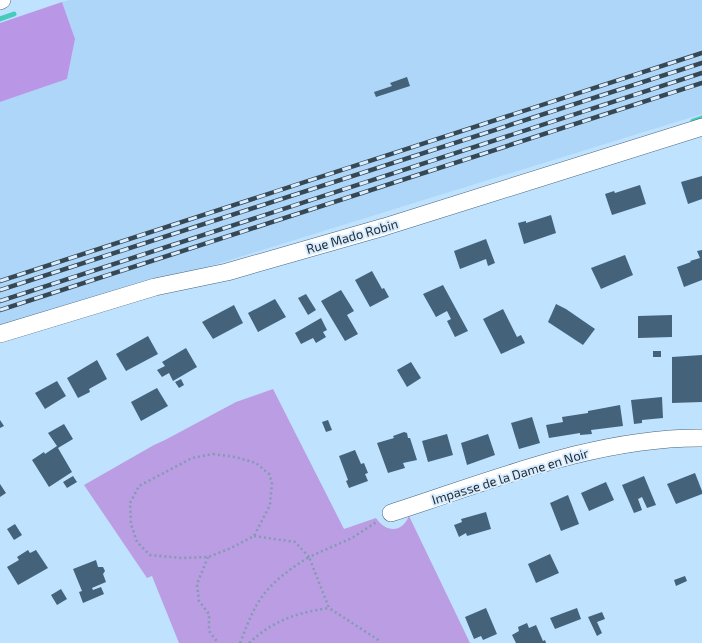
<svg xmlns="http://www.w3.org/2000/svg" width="702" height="643" viewBox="0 0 702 643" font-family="'Exo 2',sans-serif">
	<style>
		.built { fill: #aed6f8 }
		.green { fill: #ba9de3 }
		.forest { fill: #b997e6 }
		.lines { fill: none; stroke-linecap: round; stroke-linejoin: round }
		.stream { stroke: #47cbba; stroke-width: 5 }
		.building { fill: #44637b }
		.minor-casing { stroke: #46647d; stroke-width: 18 }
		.path { stroke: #819bb1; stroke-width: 2.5; stroke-dasharray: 2 3; stroke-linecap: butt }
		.minor { stroke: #fff; stroke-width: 17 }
		.rail-casing { stroke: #374855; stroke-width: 4.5 }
		.rail { stroke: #d9edfe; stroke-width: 3; stroke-dasharray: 9; stroke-linecap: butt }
		.labels { text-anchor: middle; stroke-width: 4; stroke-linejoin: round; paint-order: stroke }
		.street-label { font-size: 13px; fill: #1e2b36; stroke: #d9edfe }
	</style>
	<rect width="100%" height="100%" fill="#bfe2fe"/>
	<polygon class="built" points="69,0 702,0 702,114 0,331 0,102 67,79 75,39 62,2"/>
	<path class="green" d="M273,389l71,140 32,-11c10,15 26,15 33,-2l61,127h-291l-27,-67 -5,2 -63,-93 70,-40 11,-5 71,-38z"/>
	<polygon class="forest" points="62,2 75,39 67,79 0,102 0,23"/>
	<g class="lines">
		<g class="stream">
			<polyline points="0,19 14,14"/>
			<polyline points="693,121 702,118"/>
		</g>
	</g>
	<g class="building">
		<polygon points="407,77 410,86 376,97 374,92 392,86 390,83"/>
		<polygon points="702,176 702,199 688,204 681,182"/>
		<polygon points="640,185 646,204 612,215 605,194 614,191 615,193"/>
		<polygon points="551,215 556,233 524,244 518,223 526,221 526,223"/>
		<polygon points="486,239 495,263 488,266 486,259 460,269 454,251"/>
		<polygon points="702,250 702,280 684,287 677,267 691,262 690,261 700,258 697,251"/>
		<polygon points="625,255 633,275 601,289 591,268"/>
		<polygon points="372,271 382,289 384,288 389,297 370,307 355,280"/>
		<polygon points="443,285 468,331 455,337 447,321 451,319 447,311 436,317 423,294"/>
		<polygon points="341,290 354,311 347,315 358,334 345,341 321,301"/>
		<polygon points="306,294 316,310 308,315 298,298"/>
		<polygon points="275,299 286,317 258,332 248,313"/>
		<polygon points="556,304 566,309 595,329 583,345 548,322"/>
		<polygon points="234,305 243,323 213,339 202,322"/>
		<polygon points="503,309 517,337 521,335 525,343 501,354 483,319"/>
		<polygon points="672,315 672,337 638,338 638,316"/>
		<polygon points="321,318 327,330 323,332 326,337 316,343 313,338 301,344 295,333"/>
		<polygon points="148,336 158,354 126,371 116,354"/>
		<polygon points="186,348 197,367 173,381 169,373 162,377 157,370 165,366 162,362"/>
		<rect x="653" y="351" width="8" height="6"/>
		<polygon points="702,355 702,402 672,403 672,357"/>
		<polygon points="97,360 107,379 89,389 90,392 78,398 67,378"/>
		<polygon points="411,362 421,378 407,387 397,370"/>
		<polygon points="181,379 184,385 179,388 175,382"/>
		<polygon points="57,381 66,396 45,409 35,393"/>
		<polygon points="157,388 168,406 141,421 131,402"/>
		<polygon points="662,397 663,418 642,420 642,423 634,424 631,400"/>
		<polygon points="620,405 623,426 591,430 592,434 580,435 580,433 549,438 546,425 563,422 562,417 588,413 588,411"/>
		<polygon points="532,417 540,443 519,449 511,423"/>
		<polygon points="0,420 4,426 0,428"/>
		<polygon points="328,420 332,430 326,432 322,422"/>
		<polygon points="64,424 73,439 58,448 72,472 49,487 32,460 44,452 45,454 57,446 48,433"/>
		<polygon points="404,432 407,433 408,438 410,438 417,460 403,463 405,468 388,473 377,443 394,438 393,436"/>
		<polygon points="447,434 453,455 428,462 422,441"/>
		<polygon points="488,434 495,455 467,465 461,443"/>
		<polygon points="355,450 361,464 364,463 368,473 365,474 368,481 349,488 346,481 348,480 339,456"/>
		<polygon points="695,473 702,491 702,494 676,504 667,484"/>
		<polygon points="73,476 77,482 67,488 63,482"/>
		<polygon points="644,476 656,505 647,508 642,497 638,499 642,510 634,513 622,485"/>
		<polygon points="606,482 614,500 589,511 581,493"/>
		<polygon points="0,484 6,493 0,497"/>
		<polygon points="568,495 579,524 561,531 550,503"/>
		<polygon points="486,512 491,529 467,536 466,533 459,537 454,525 462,522 461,519"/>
		<polygon points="15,524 22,535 14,540 7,529"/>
		<polygon points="28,550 30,553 36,550 48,568 18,585 7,567 19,560 17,557"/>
		<polygon points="550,554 559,573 536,583 528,564"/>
		<polygon points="96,560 98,567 103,567 105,571 103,574 106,582 92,588 93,590 101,587 104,594 83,603 79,592 82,591 73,569"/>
		<polygon points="685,576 687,581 676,586 674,580"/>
		<polygon points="61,589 67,599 57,605 51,595"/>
		<polygon points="486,608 497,634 483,640 481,636 474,639 465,617"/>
		<polygon points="577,608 581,619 555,629 550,618"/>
		<polygon points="602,612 605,619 597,622 602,633 597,636 588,617"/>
		<polygon points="527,623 529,628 536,625 543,641 545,640 546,643 516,643 512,635 519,631 518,627"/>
	</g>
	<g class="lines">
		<g class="minor-casing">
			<g id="minor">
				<polyline points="0,1 2,0"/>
				<polyline points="0,334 155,287 227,272 384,227 702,127"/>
				<path d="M391,513c100,-32 205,-76 311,-75"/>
			</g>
		</g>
		<g class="path">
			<polygon points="213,454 235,457 256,463 269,474 272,482 270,505 254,536 229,549 208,557 181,558 150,555 137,542 131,524 130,503 139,486 192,458"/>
			<polyline points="254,536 295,542 309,557 352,538 378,521"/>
			<polyline points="208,557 197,584 199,601 209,614 209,631 218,643"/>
			<path d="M240,643c5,-12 9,-24 15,-35 12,-23 33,-38 54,-51l20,51 51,33"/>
			<path d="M249,643c25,-23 47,-30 80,-35"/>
		</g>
		<use href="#minor" class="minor"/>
		<g class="rail-casing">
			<g id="rail">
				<polyline points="0,281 702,53"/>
				<polyline points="0,290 702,63"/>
				<polyline points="0,301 702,73"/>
				<polyline points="0,310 702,83"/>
			</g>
		</g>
		<use href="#rail" class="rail"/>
	</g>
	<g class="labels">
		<g class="street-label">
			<text transform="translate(352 236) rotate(-16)" y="5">Rue Mado Robin</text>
			<text transform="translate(510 476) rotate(-17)" y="5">Impasse de la Dame en Noir</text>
		</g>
	</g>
</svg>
